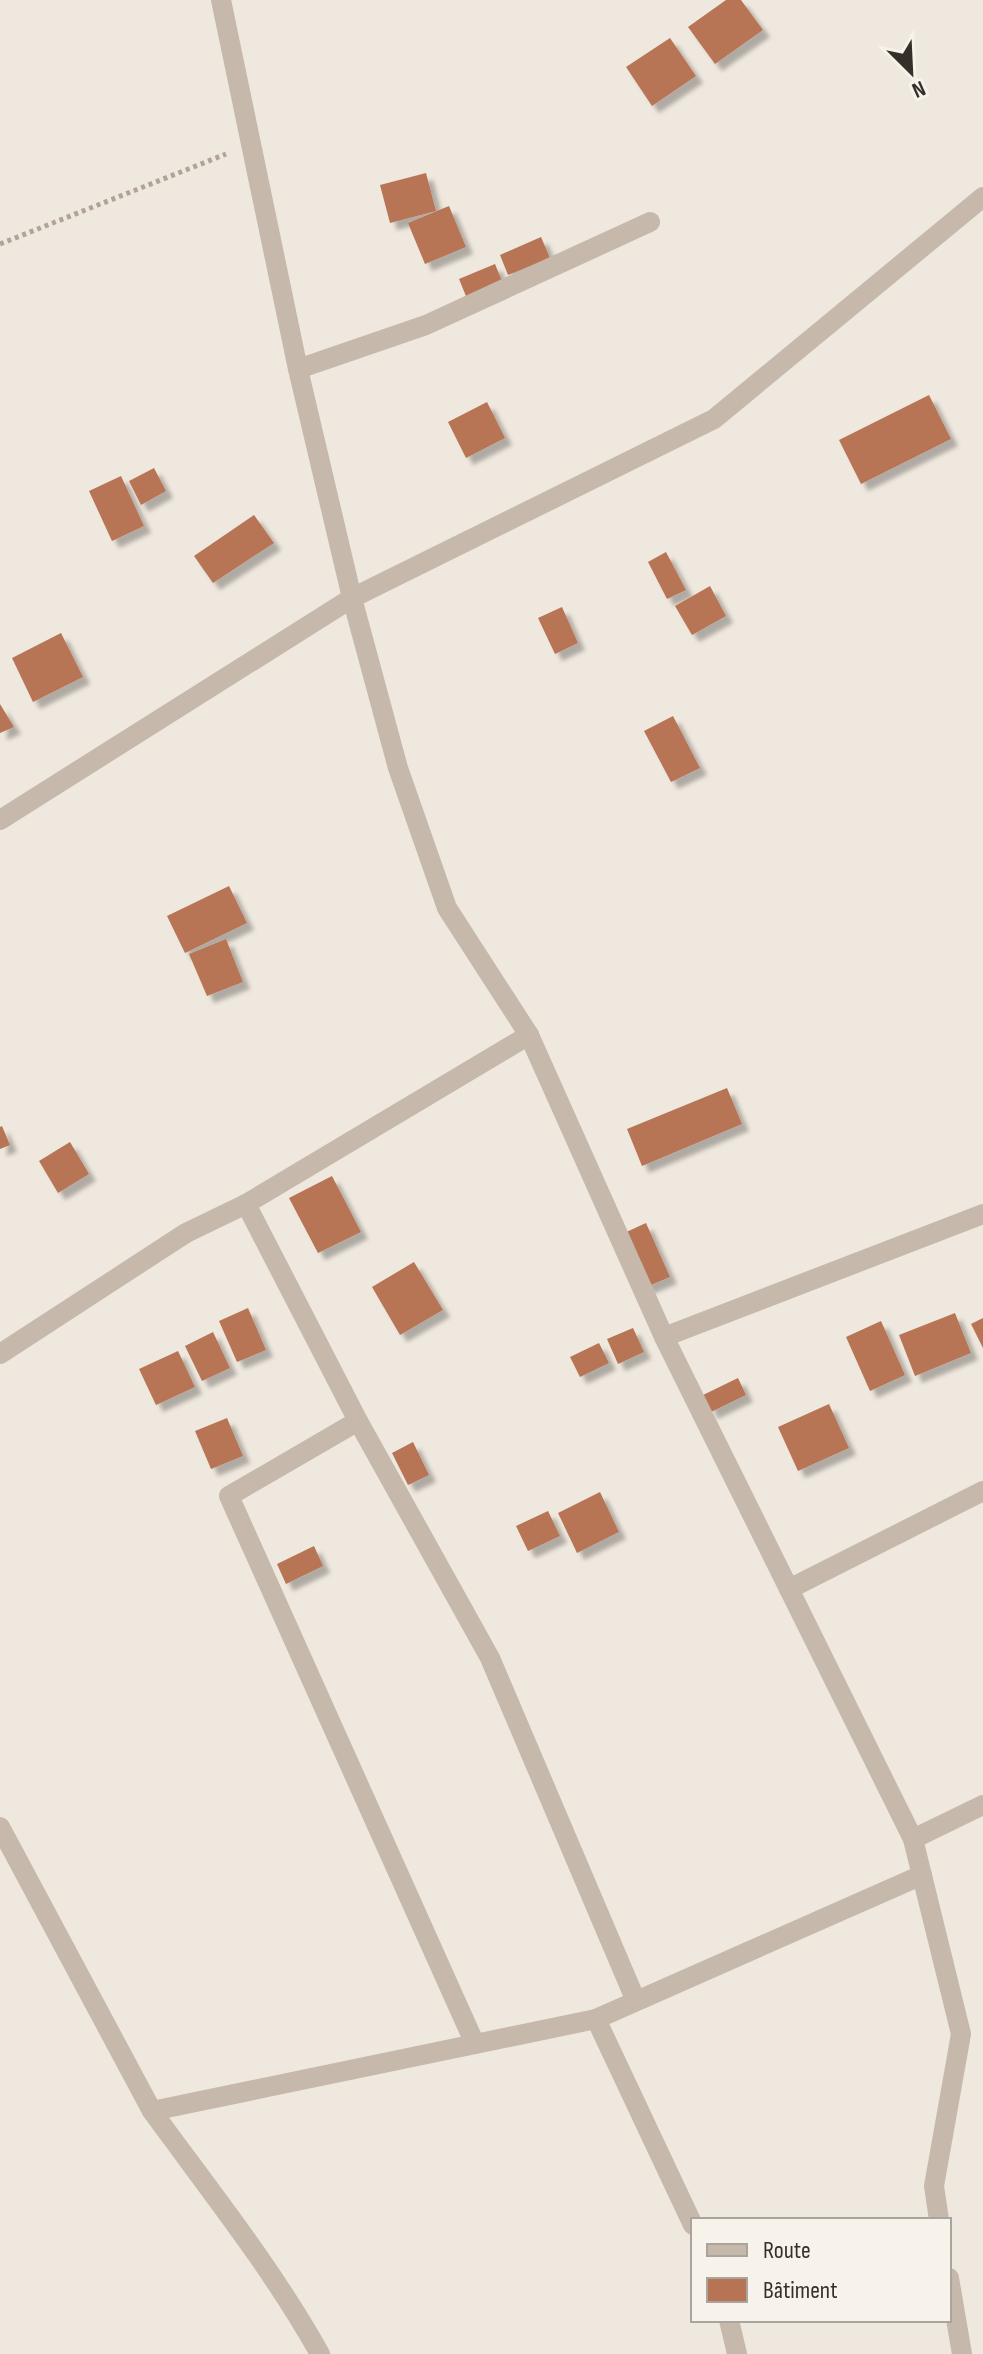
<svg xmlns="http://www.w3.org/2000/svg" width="983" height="2354" viewBox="0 0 983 2354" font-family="'Sofia Sans Condensed',sans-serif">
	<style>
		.building { fill: #b77454; filter: url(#shadow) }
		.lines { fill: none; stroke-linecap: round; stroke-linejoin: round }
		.path { stroke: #b1a496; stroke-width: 5; stroke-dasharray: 4 4; stroke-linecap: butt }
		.minor { stroke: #c6b9ab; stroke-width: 20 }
	</style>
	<defs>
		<filter id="shadow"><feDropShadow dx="7" dy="7" stdDeviation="2" flood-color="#0004"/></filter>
	</defs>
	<rect width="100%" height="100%" fill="#efe8de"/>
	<g class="building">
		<polygon points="726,0 741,0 763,30 715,64 688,27"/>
		<polygon points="670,38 696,76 652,106 626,67"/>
		<polygon points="426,173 436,211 390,223 380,185"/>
		<polygon points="449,206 466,247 425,264 408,223"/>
		<polygon points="541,237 550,258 508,275 500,255"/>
		<polygon points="495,264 504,286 468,301 459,279"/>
		<polygon points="929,395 951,439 861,484 839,440"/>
		<polygon points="487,402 505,438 466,458 448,422"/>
		<polygon points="154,468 166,491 141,505 129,481"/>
		<polygon points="121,476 144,526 112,541 89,491"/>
		<polygon points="254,515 274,543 213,583 194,556"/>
		<polygon points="666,552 686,590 667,599 648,562"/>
		<polygon points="710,586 726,616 692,635 675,606"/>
		<polygon points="562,607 578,643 555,654 538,618"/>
		<polygon points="61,633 83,677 33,702 12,658"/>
		<polygon points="0,704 14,727 0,733"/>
		<polygon points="673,716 700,768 671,782 644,731"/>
		<polygon points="229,886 247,923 185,953 167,916"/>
		<polygon points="226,939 243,982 207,996 189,954"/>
		<polygon points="727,1088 742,1124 642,1166 627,1129"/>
		<polygon points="2,1126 10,1145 0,1149 0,1127"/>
		<polygon points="70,1142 89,1174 58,1193 39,1161"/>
		<polygon points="332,1176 361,1232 318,1253 289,1198"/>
		<polygon points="646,1223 670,1277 646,1287 622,1234"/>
		<polygon points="414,1262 443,1310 400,1335 372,1287"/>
		<polygon points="248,1308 266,1350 237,1362 219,1321"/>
		<polygon points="955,1313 971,1353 915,1376 899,1335"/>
		<polygon points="983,1318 983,1348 971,1324"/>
		<polygon points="881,1321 905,1375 870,1391 846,1337"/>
		<polygon points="633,1328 644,1352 618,1364 607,1339"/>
		<polygon points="213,1332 230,1368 202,1381 185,1346"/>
		<polygon points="599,1343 609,1363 580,1377 570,1357"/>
		<polygon points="178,1351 195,1387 156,1405 139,1369"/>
		<polygon points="738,1378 746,1395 711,1412 703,1395"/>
		<polygon points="829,1404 849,1448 798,1471 778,1427"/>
		<polygon points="227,1418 243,1456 211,1469 195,1431"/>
		<polygon points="413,1442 429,1475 408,1485 392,1453"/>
		<polygon points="600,1492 619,1532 577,1553 558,1513"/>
		<polygon points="548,1511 560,1536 528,1551 516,1526"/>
		<polygon points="314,1546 323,1566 286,1584 277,1564"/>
	</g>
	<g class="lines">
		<polyline class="path" points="0,244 226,154"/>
		<g class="minor">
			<polyline points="298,369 426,325 650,222"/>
			<polyline points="0,820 352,598 714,419 983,197"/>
			<polyline points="529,1035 664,1337 913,1839 961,2034 934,2186 939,2220"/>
			<polyline points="246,1204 358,1421 490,1658 636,2001"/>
			<polyline points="664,1337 983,1214"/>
			<polyline points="0,1354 186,1233 246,1204 529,1035 447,908 398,768 352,598 298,369 221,0"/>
			<polyline points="358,1421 229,1496 475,2044"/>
			<polyline points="789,1589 983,1491"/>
			<polyline points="0,1827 152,2111 596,2019"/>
			<polyline points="913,1839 983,1805"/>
			<path d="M152,2111c58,80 120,157 168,243"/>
			<polyline points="693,2225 596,2019 922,1875"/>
			<polyline points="949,2278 962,2354"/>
			<polyline points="729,2320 737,2354"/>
		</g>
	</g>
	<rect x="691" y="2218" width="260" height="104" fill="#f7f2ea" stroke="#a9a49d" stroke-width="2"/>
	<rect x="707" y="2244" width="40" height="12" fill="#c6b9ab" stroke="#a9a49d" stroke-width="2"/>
	<text x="763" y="2258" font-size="24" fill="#352e29">Route</text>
	<rect x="707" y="2278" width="40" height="24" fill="#b77454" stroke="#a9a49d" stroke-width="2"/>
	<text x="763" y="2298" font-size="24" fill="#352e29">Bâtiment</text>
	<g transform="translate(911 72) rotate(156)" stroke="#f7f2ea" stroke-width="6" paint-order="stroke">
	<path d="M0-6L14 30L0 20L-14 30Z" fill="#352e29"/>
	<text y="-12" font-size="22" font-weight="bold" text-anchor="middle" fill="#352e29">N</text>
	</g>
</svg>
